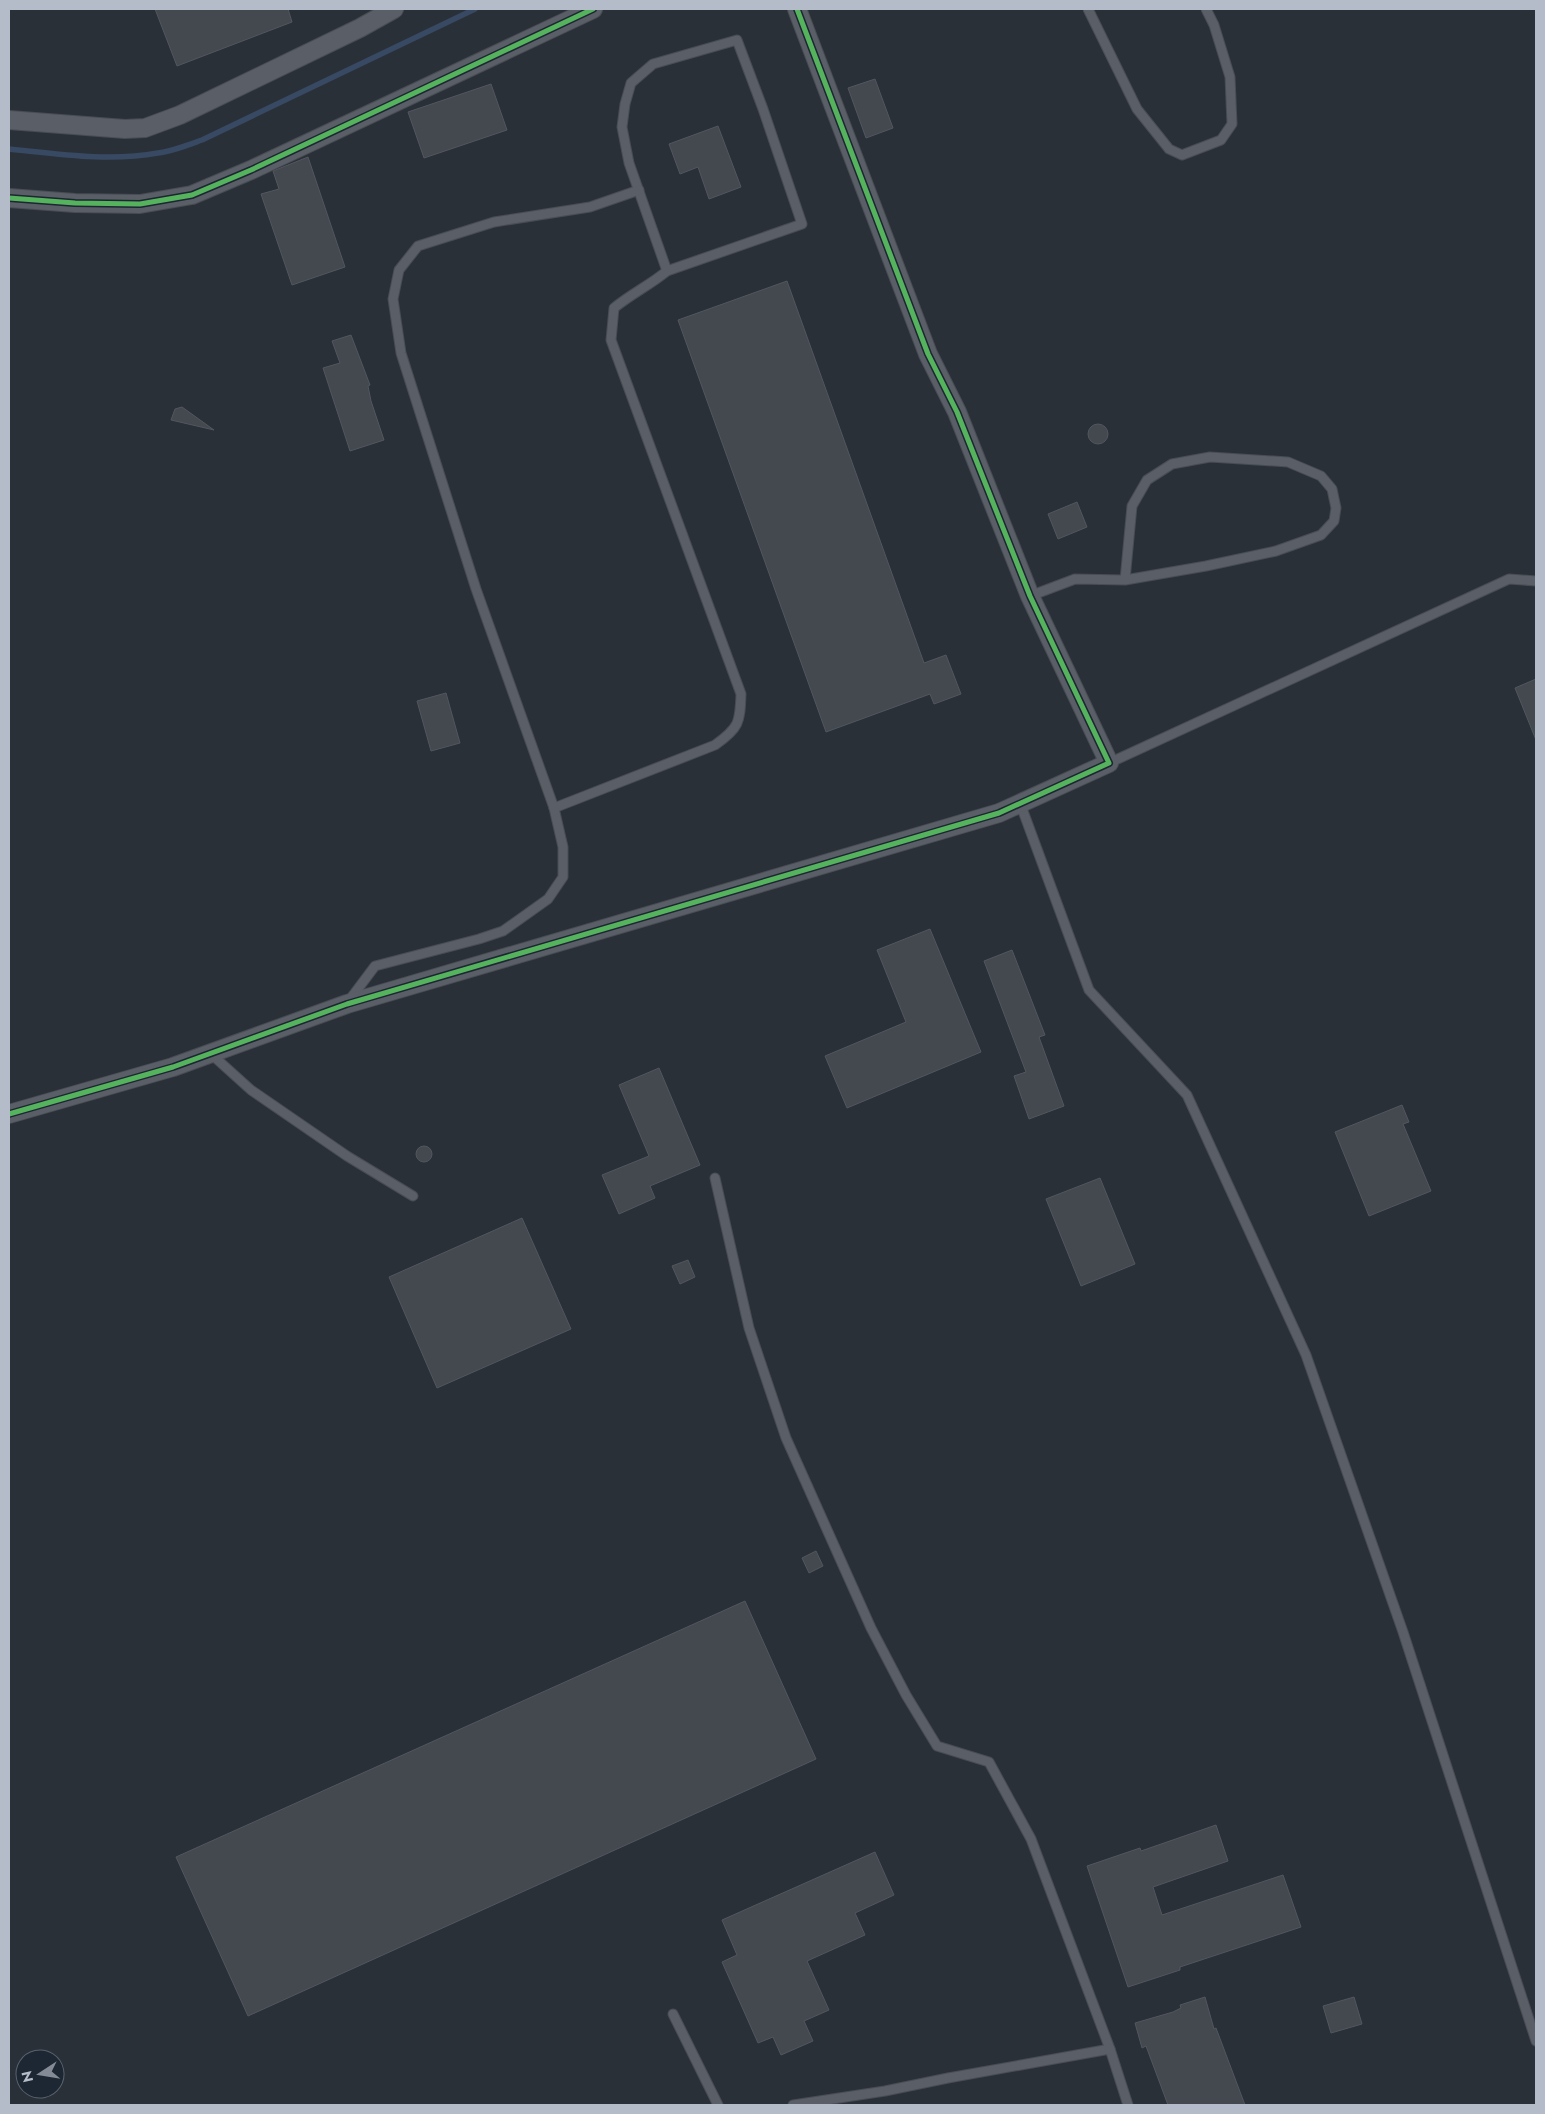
<svg xmlns="http://www.w3.org/2000/svg" width="1545" height="2114" viewBox="0 0 1545 2114" font-family="Jost,sans-serif">
	<style>
		.lines { fill: none; stroke-linecap: round; stroke-linejoin: round }
		.stream { stroke: #384963; stroke-width: 5.5 }
		.building { fill: #444950; stroke: #52575f }
		.lane-casing { stroke: #484c53; stroke-width: 11 }
		.street-casing { stroke: #484c53; stroke-width: 20 }
		.lane { stroke: #5a5e66; stroke-width: 9 }
		.street { stroke: #5a5e66; stroke-width: 18 }
		.cycleway-casing { stroke: #1d2633; stroke-width: 8 }
		.cycleway { stroke: #56b35d; stroke-width: 5 }
	</style>
	<rect width="100%" height="100%" fill="#2a3038"/>
	<g class="lines">
		<path class="stream" d="M9,149c49,5 100,13 149,4 15,-2 30,-8 44,-13l273,-131"/>
	</g>
	<g class="building">
		<polygon points="155,9 288,9 292,22 177,66"/>
		<polygon points="875,79 893,128 866,138 848,88"/>
		<polygon points="491,84 507,130 424,158 408,112"/>
		<polygon points="718,126 741,187 709,199 698,167 680,174 669,144"/>
		<polygon points="308,157 345,267 292,285 261,194 279,189 273,171"/>
		<polygon points="787,281 924,663 946,655 961,694 934,704 930,694 826,732 678,320"/>
		<polygon points="351,335 370,385 368,386 371,401 384,440 350,451 323,368 340,363 332,341"/>
		<polygon points="182,407 214,430 171,420 175,409"/>
		<circle cx="1098" cy="434" r="10"/>
		<polygon points="1077,502 1087,527 1058,539 1048,514"/>
		<polygon points="1536,679 1536,740 1515,688"/>
		<polygon points="446,693 460,743 431,751 417,701"/>
		<polygon points="930,929 981,1052 847,1108 825,1056 906,1022 877,950"/>
		<polygon points="1012,950 1045,1035 1039,1037 1064,1106 1029,1119 1014,1076 1026,1072 984,961"/>
		<polygon points="659,1068 700,1165 650,1186 655,1198 619,1214 602,1175 649,1156 619,1085"/>
		<polygon points="1402,1105 1409,1122 1403,1124 1431,1191 1369,1216 1335,1132"/>
		<circle cx="424" cy="1154" r="8"/>
		<polygon points="1100,1178 1135,1264 1081,1286 1046,1199"/>
		<polygon points="522,1218 571,1329 437,1388 389,1277"/>
		<polygon points="688,1260 695,1277 680,1284 672,1266"/>
		<polygon points="816,1551 823,1566 809,1573 802,1558"/>
		<polygon points="745,1601 816,1759 248,2016 176,1857"/>
		<polygon points="1216,1825 1228,1861 1153,1887 1162,1915 1283,1875 1301,1927 1180,1967 1180,1970 1128,1987 1087,1866 1140,1848 1141,1851"/>
		<polygon points="875,1852 894,1895 855,1913 865,1935 807,1961 829,2010 804,2021 813,2041 781,2055 773,2037 758,2043 722,1962 737,1955 722,1920"/>
		<polygon points="1205,1997 1214,2029 1216,2028 1245,2105 1168,2105 1146,2046 1142,2048 1135,2023 1173,2012 1181,2008 1180,2005"/>
		<polygon points="1354,1997 1362,2024 1331,2033 1323,2006"/>
	</g>
	<g class="lines">
		<g class="lane-casing">
			<g id="lane">
				<polyline points="1088,9 1137,109 1169,149 1182,155 1221,140 1232,124 1230,77 1214,25 1206,9"/>
				<polyline points="1030,596 1075,579 1125,580 1206,566 1276,551 1321,535 1334,521 1336,508 1332,489 1321,476 1288,462 1210,457 1172,464 1147,480 1132,506 1125,580"/>
				<polyline points="1109,763 1509,579 1536,581"/>
				<polyline points="1020,803 1089,990 1187,1095 1306,1355 1403,1632 1536,2041"/>
				<path d="M554,808l161,-63c24,-17 25,-22 26,-51l-130,-354 3,-32c17,-14 36,-23 53,-37l135,-47 -39,-115 -26,-69 -84,24 -22,19 -6,21 -3,23 7,36 38,108"/>
				<polyline points="348,1002 375,966 479,939 503,931 548,899 563,877 563,847 554,808 476,589 401,353 393,299 399,270 418,246 494,222 590,207 639,190"/>
				<polyline points="210,1053 251,1090 347,1156 413,1196"/>
				<polyline points="715,1178 749,1328 786,1438 871,1628 906,1695 937,1746 989,1762 1031,1839 1110,2049 1128,2105"/>
				<polyline points="673,2014 718,2105"/>
				<polyline points="793,2105 885,2091 948,2078 1110,2049"/>
			</g>
		</g>
		<g class="street-casing">
			<g id="street">
				<polyline points="9,120 125,129 145,128 180,115 360,28 394,9"/>
				<polyline points="9,198 75,203 140,204 192,195 251,170 593,9"/>
				<polyline points="9,1114 173,1067 347,1004 999,813 1109,763 1030,596 957,412 928,354 797,9"/>
			</g>
		</g>
		<use href="#lane" class="lane"/>
		<use href="#street" class="street"/>
		<g class="cycleway-casing">
			<g id="cycleway">
				<polyline points="9,198 75,203 140,204 192,195 251,170 593,9"/>
				<polyline points="9,1114 173,1067 347,1004 999,813 1109,763 1030,596 957,412 928,354 797,9"/>
			</g>
		</g>
		<use href="#cycleway" class="cycleway"/>
	</g>
	<rect width="1545" height="2114" fill="none" stroke="#b4bcc9" stroke-width="20"/>
	<g transform="translate(40 2074) rotate(258)"><circle r="24" fill="#1d2633" stroke="#59626f"/>
	<path d="M0-4L9 19L0 12L-9 19Z" fill="#848b96"/>
	<text y="-8" font-size="14" font-weight="bold" text-anchor="middle" fill="#b4bcc9">N</text>
	</g>
</svg>
